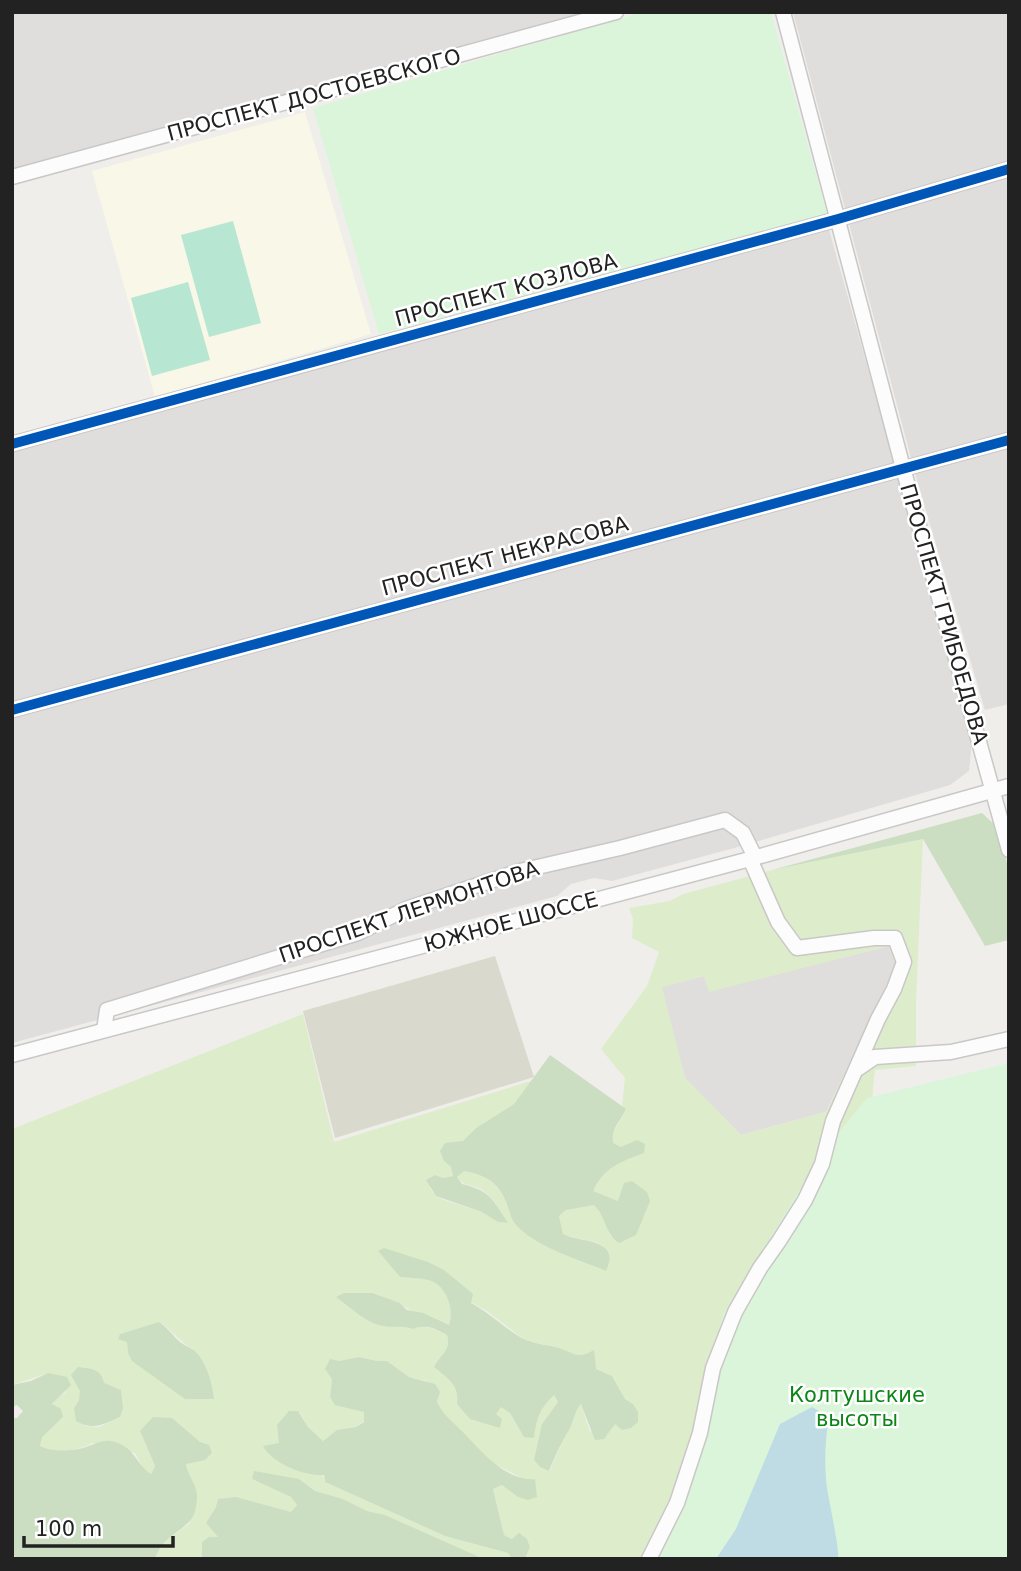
<svg xmlns="http://www.w3.org/2000/svg" width="1021" height="1571" viewBox="0 0 1021 1571" font-family="'DejaVu Sans',sans-serif">
	<style>
		.residential { fill: #dfdedc }
		.education { fill: #f8f7e8 }
		.construction { fill: #d9d9cd }
		.grass { fill: #ddeccb; fill-rule: evenodd }
		.forest { fill: #cbdec1 }
		.park { fill: #daf5da }
		.pitch { fill: #b7e6d2 }
		.water { fill: #bfdbe3 }
		.lines { fill: none; stroke-linecap: round; stroke-linejoin: round }
		.minor-casing { stroke: #c9c8c7; stroke-width: 17 }
		.minor { stroke: #fdfcfc; stroke-width: 14 }
		.cycleway-casing { stroke: #fff; stroke-width: 15 }
		.cycleway { stroke: #0057b8; stroke-width: 10 }
		.labels { text-anchor: middle; stroke-width: 5; stroke-linejoin: round; paint-order: stroke }
		.street-label { font-size: 21px; fill: #222; stroke: #fff }
		.park-label { font-size: 21px; fill: #0c8416; stroke: #fff }
	</style>
	<rect width="100%" height="100%" fill="#f0eeeb"/>
	<g class="residential">
		<polygon points="12,12 599,12 12,172"/>
		<polygon points="793,12 1009,12 1009,704 985,710 916,477"/>
		<polygon points="828,226 972,741 969,771 950,785 738,847 612,881 594,878 571,884 557,896 12,1043 12,448"/>
		<polygon points="889,946 896,965 826,1112 741,1135 685,1078 661,987 704,976 709,991"/>
	</g>
	<polygon class="education" points="305,112 371,334 155,397 92,171"/>
	<polygon class="construction" points="495,956 534,1077 335,1138 303,1011"/>
	<path class="grass" d="M923,839l-7,162v65l-41,4 -6,59 -197,430h-147l5,-12 -3,-8 -8,-5 -7,5 -8,-4 -11,-46 9,-4 16,12 8,-17 -33,-17 -21,-19 -12,-15 -19,-19 -14,-29 -18,-4 -22,-16h-10l-18,-4 -20,4 -7,18 -2,18 34,15v9l-8,6 -19,3 -14,11 -15,-14 -9,-16 26,71 120,54 63,17 4,6h-28l-99,-44 -18,-4 -24,-12 -28,-8 -16,-12h-47l39,18 6,8 -6,7 -18,-3 -57,-2 -10,16 13,15 -17,4v17h-48l11,-18 24,-17 7,-35 -9,-17 -1,-9 19,-3 7,-7 -40,-35 -32,13 15,35 -4,8 -8,-6 -8,-15 -43,-10c-13,8 -38,11 -52,3 3,-18 8,-45 26,-54l-18,-19 -36,12v-256l291,-115 31,128 197,-61 -17,23 -38,24 -32,33 7,6 2,9 -10,2 -8,-3 -5,13 6,8 8,4 38,12 16,10 9,1c-7,-12 -13,-26 -25,-33 -9,-6 -18,-3 -25,-13l7,-6c25,5 37,14 45,39 2,7 4,13 10,18 22,21 59,31 87,43 16,-33 -25,-29 -43,-37l-4,-18 7,-6 28,-6 7,7 10,26 7,-36 -26,-10c11,-22 29,-30 51,-38l-14,-8 -8,2 -9,-4c0,-15 8,-20 14,-33l-4,-4 3,-28 -24,-29 46,-63 12,-34 -27,-14 1,-19 -4,-11 41,-7 13,-7 89,-24zM888,946l8,19 -70,147 -85,23 -56,-57 -23,-91 42,-11 5,16zM378,1251l109,60 38,29 36,9 16,8 8,-1 11,13 16,7 13,23 8,5 -18,20 -25,8 -9,-28c-7,8 -7,17 -12,25 -7,14 -14,27 -19,42l-10,-4 2,-43 16,-22 -4,-8 -14,15 -16,27 -14,-23 -9,-7 -6,8 -36,-19 -3,-10 -22,-18c6,-13 18,-16 13,-32 -13,-6 -21,-11 -34,-6l-10,-4 -19,1 16,-23c9,9 35,16 49,22 6,-16 -2,-41 -21,-45 -8,-2 -19,-2 -28,-3zM160,1322c13,9 19,19 33,27l-65,4 -1,-11 -7,-8zM81,1391l39,26 -21,10 -14,-1 -11,-18 5,-8z"/>
	<g class="forest">
		<polygon points="982,813 997,827 1009,870 1009,940 985,946 923,839 772,870"/>
		<path d="M550,1055l76,54c-6,13 -15,19 -13,34l8,4 16,-7 8,4 -1,9c-22,8 -41,15 -51,38l25,10 6,-18 8,-2 15,11 3,9 -14,34 -17,8c-14,-9 -13,-27 -25,-38l-28,5 -7,6 4,18c18,9 59,4 43,37 -28,-12 -65,-22 -87,-43 -6,-5 -8,-11 -10,-18 -8,-25 -19,-34 -45,-39l-7,6 5,7c29,7 31,16 46,39l-10,-1 -16,-10 -46,-16 -10,-16 9,-5 8,3 10,-2 -2,-9 -7,-6 -4,-10 5,-8 18,-2 13,-13 38,-24z"/>
		<path d="M384,1248l44,14 16,8 29,24 -2,9c19,10 39,30 55,37 10,4 22,5 33,8 15,5 19,12 35,2l2,19 16,7 13,23 8,5 5,8v10l-7,6 -9,2 -7,-6 -11,15 -9,1 -14,-36c-7,8 -7,17 -12,26 -8,13 -14,26 -20,41l-9,-4 -6,-7 8,-36 16,-22 -4,-7c-14,13 -18,24 -20,43l-10,-1 -14,-24 -9,-6 -5,7 6,5 -2,9 -30,-9 -13,-15c3,-19 -9,-25 -23,-37 6,-13 18,-16 13,-32 -13,-7 -21,-11 -34,-6 -11,-4 -18,-1 -29,-3 -17,-2 -34,-19 -48,-29l8,-4h28l28,10 7,7 16,3 26,12c6,-16 -3,-41 -21,-45 -9,-2 -19,-2 -28,-3l-22,-26z"/>
		<path d="M159,1322c9,6 14,14 21,20 5,4 10,5 15,9 12,13 17,31 19,48h-29l-53,-38 -4,-8 -1,-11 -9,-3 2,-5z"/>
		<path d="M359,1357l18,4h10l22,16 26,7 5,8 -3,9c4,11 12,17 21,26 19,19 46,55 77,52l2,18 -9,3 -10,-3 -16,-12 -9,4 11,46 8,4 7,-6 8,6 3,8 -5,12h-13l-4,-6 -63,-17 -111,-50 -9,-4 -1,-7c-20,1 -51,-11 -61,-29l16,-3 -2,-18 12,-14h9l10,16 15,14 14,-11 19,-3 8,-5v-10l-29,-7 -5,-8 2,-18 -7,-10 5,-10 9,2z"/>
		<path d="M78,1367c13,2 23,1 26,16l17,7 2,18 -3,9c-16,7 -27,14 -44,4l-2,-13 5,-8 1,-9 -9,-16z"/>
		<path d="M48,1373l19,4 4,8 -19,19 9,5 2,8 -21,20 -2,9c11,6 31,5 43,2 11,-3 20,-10 32,-6 20,6 20,21 36,32l4,-8 -15,-35 13,-14 19,1 28,24 9,3 3,8 -7,7 -19,4c1,11 11,20 11,32 0,28 -14,29 -30,44 -6,4 -9,13 -13,19h-139l-3,-13v-128h5l6,-7 -6,-6 -5,2v-22l19,-4z"/>
		<polygon points="254,1471 299,1479 315,1491 343,1499 367,1511 385,1515 484,1559 202,1559 202,1542 209,1537 218,1537 206,1523 216,1507 218,1499 236,1497 291,1512 297,1505 291,1497 252,1479"/>
	</g>
	<g class="park">
		<polygon points="643,12 771,12 827,214 379,334 313,108"/>
		<polygon points="1009,1063 1009,1559 657,1559 695,1430 723,1314 825,1149 867,1098"/>
	</g>
	<g class="pitch">
		<polygon points="233,221 261,323 209,337 181,235"/>
		<polygon points="188,282 210,360 152,376 131,298"/>
	</g>
	<path class="water" d="M812,1407l17,10c-4,22 -5,49 -2,71 2,13 13,63 11,71h-122l20,-30 44,-105z"/>
	<g class="lines">
		<g class="minor-casing">
			<g id="minor">
				<polyline points="783,12 903,468 1009,850"/>
				<polyline points="12,177 616,12"/>
				<polyline points="12,444 838,219 1009,169"/>
				<polyline points="12,710 1009,440"/>
				<polyline points="104,1030 107,1010 358,933 406,909 520,871 620,848 725,820 743,833 755,857"/>
				<polyline points="12,1055 750,859 1009,786"/>
				<polyline points="859,1068 875,1057 951,1052 1009,1039"/>
				<polyline points="649,1559 677,1503 700,1433 713,1368 735,1312 760,1268 779,1241 805,1200 822,1164 833,1121 878,1019 894,989 904,962 895,938 874,938 797,948 778,922 750,859"/>
			</g>
		</g>
		<use href="#minor" class="minor"/>
		<g class="cycleway-casing">
			<g id="cycleway">
				<polyline points="12,444 838,219 1009,169"/>
				<polyline points="12,710 1009,440"/>
			</g>
		</g>
		<use href="#cycleway" class="cycleway"/>
	</g>
	<g class="labels">
		<g class="street-label">
			<text transform="translate(314 95) rotate(-15)" y="7">ПРОСПЕКТ ДОСТОЕВСКОГО</text>
			<text transform="translate(506 290) rotate(-15)" y="7">ПРОСПЕКТ КОЗЛОВА</text>
			<text transform="translate(505 556) rotate(-15)" y="7">ПРОСПЕКТ НЕКРАСОВА</text>
			<text transform="translate(944 614) rotate(74)" y="7">ПРОСПЕКТ ГРИБОЕДОВА</text>
			<text transform="translate(409 912) rotate(-19)" y="7">ПРОСПЕКТ ЛЕРМОНТОВА</text>
			<text transform="translate(511 922) rotate(-15)" y="7">ЮЖНОЕ ШОССЕ</text>
		</g>
		<g class="park-label">
			<text x="857" y="1402">Колтушские<tspan x="857" dy="24">высоты</tspan></text>
		</g>
	</g>
	<rect width="1021" height="1571" fill="none" stroke="#222222" stroke-width="28"/>
	<path d="M24 1536v10h149v-10" fill="none" stroke="#222222" stroke-width="3.5"/>
	<text x="35" y="1536" font-size="21" fill="#222222" stroke="#ffffff" stroke-width="5" paint-order="stroke">100 m</text>
</svg>
